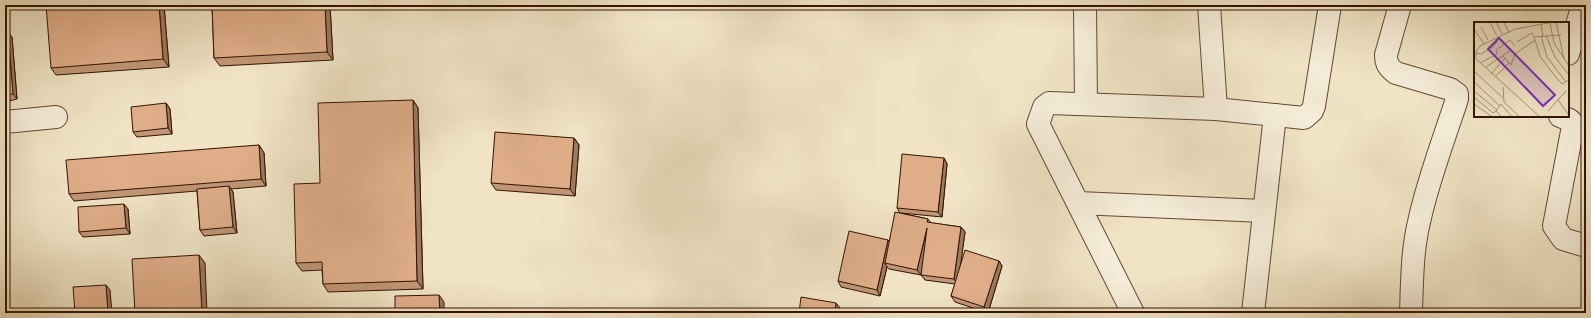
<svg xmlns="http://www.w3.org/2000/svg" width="1591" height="318" viewBox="0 0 1591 318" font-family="Cardo,serif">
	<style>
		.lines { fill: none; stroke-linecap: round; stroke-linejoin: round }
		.minor-casing { stroke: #624833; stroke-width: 24 }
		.minor { stroke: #f5edd9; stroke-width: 22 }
		.wall { fill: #c09676; stroke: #331402 }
		.shaded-wall { fill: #9c7a60; stroke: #331402 }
		.building { fill: #dfae89; stroke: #331402 }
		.inset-road { fill: none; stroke: #a49177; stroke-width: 1 }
		.view { fill: #7b2cbf; fill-opacity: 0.15; stroke: #7b2cbf; stroke-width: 2 }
		.inset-edge { fill: none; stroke: #331402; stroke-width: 2 }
	</style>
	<rect width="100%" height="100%" fill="#f0e4c5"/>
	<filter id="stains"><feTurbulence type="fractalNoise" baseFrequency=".005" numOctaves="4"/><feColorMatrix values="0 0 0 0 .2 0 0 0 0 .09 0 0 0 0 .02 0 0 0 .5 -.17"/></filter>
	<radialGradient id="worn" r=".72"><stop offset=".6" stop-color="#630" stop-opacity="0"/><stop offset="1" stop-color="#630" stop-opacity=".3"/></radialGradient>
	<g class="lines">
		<g class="minor-casing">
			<g id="minor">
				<polyline points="1085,5 1086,104"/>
				<polyline points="1209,5 1216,109"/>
				<path d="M1400,5l-14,50c0,9 3,13 10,18l54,16 7,5v5c-13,40 -29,81 -38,123 -7,29 -7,61 -8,91"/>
				<polyline points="1568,54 1583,5"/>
				<path d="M1560,116c6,3 12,3 13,10l-19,100 9,13 23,7"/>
				<polyline points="5,122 56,117"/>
				<polyline points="1078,203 1264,211"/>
				<polyline points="1133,313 1038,124 1044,107 1049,103 1216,109 1304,118 1312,111 1314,106 1330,5"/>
				<polyline points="1253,313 1275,115"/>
			</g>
		</g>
		<use href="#minor" class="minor"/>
	</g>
	<g class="wall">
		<polygon points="164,5 169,67 56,75 51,68"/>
		<polygon points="212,5 330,5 333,60 220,66 214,58"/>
		<polygon points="5,32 12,37 17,99 5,102"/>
		<polygon points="413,100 418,108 423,289 328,292 323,284 322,270 302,271 296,263 320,183"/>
		<polygon points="166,103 170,109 172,134 137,137 133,132"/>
		<polygon points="574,138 579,145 575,196 496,190 491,183"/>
		<polygon points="259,145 264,153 266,186 231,189 233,192 237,233 204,236 200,230 197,191 74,201 69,194"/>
		<polygon points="944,158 947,164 942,217 901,213 928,219 931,223 961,227 965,232 960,266 999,261 1002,266 988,313 955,302 951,296 955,284 925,280 921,275 889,269 887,267 880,296 841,287 838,281 888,240 889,241 900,213 897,208"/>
		<polygon points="128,209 130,234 83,237 79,232"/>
	</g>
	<g class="shaded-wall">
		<polygon points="159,5 164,5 169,67 163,59"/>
		<polygon points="325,5 330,5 333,60 327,52"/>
		<polygon points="8,32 12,37 17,99 13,94"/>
		<polygon points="413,100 418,108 423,289 417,281"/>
		<polygon points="166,103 170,109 172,134 168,128"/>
		<polygon points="574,138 579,145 575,196 570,189"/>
		<polygon points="259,145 264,153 266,186 261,179"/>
		<polygon points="944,158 947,164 942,217 938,212"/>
		<polygon points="229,186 233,192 237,233 233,227"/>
		<polygon points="124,204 128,209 130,234 126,228"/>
		<polygon points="961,227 965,232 958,285 954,279"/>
		<polygon points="927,228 931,233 921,275 917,270"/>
		<polygon points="888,240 892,245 885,263 887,267 880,296 877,290"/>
		<polygon points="199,255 205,263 207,313 202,313"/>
		<polygon points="999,261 1002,266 988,313 984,307"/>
		<polygon points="106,285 110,290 112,313 108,313"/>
		<polygon points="439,295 444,302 444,313 440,313"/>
		<polygon points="836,303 840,308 839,313 835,313"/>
	</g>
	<g class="building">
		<polygon points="46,5 159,5 163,59 51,68"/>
		<polygon points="212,5 325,5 327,52 214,58"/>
		<polygon points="5,32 8,32 13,94 5,95"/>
		<polygon points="413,100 417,281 323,284 322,262 296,263 294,184 320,183 318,103"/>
		<polygon points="166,103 168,128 133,132 131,107"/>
		<polygon points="495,132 574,138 570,189 491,183"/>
		<polygon points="259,145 261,179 69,194 66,160"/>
		<polygon points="902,154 944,158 938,212 897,208"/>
		<polygon points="229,186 233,227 200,230 197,189"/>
		<polygon points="124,204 126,228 79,232 78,207"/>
		<polygon points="895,212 928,219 927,222 961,227 954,279 921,275 927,228 917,270 885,263"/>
		<polygon points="849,231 888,240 877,290 838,281"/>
		<polygon points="965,250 999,261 984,307 951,296"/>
		<polygon points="199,255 202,313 135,313 132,259"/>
		<polygon points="106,285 108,313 75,313 73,287"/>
		<polygon points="439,295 440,313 395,313 395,296"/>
		<polygon points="801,297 836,303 835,313 799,313"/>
	</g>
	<g transform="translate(1474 22)">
		<rect width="95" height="95" fill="#f0e4c5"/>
		<path class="inset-road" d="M22,0l6,12M30,0l5,11M82,0l8,37M16,1l7,13M76,1l4,20 15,23M67,2l2,12M7,5l7,13M0,7l10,15M67,14l6,21 19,25M72,14l9,21 14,18M60,15l6,19 10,14 12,14 7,-4M43,20l15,-9 2,4 27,-2M2,31l5,1 12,-7 4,-5 -1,-3M29,34l8,9 4,-11 20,-14M0,35l66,60M2,35v-6l4,-5 35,-17 39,-7M6,41l17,-9 -1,-4 14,-10 5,6M12,45l25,-17M0,49l29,27M17,52l14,-16M21,55l14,-14M0,60l26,24M29,65l1,15 16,15M0,69l23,19M0,75l19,16 3,-2M84,78l10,14M0,82l17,12M27,82l-5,7 6,6M27,82l11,13M74,89l18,-20"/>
		<path class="view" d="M25,16l56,57 -12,11 -55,-57z"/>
		<rect width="95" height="95" class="inset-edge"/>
	</g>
	<rect width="1591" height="318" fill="none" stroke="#f0e4c5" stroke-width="20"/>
	<rect x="6" y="6" width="1579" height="306" fill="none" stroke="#331402" stroke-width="2"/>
	<rect x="10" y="10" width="1571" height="298" fill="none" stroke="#331402"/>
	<rect width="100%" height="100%" filter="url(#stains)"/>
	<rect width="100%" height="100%" fill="url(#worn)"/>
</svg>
